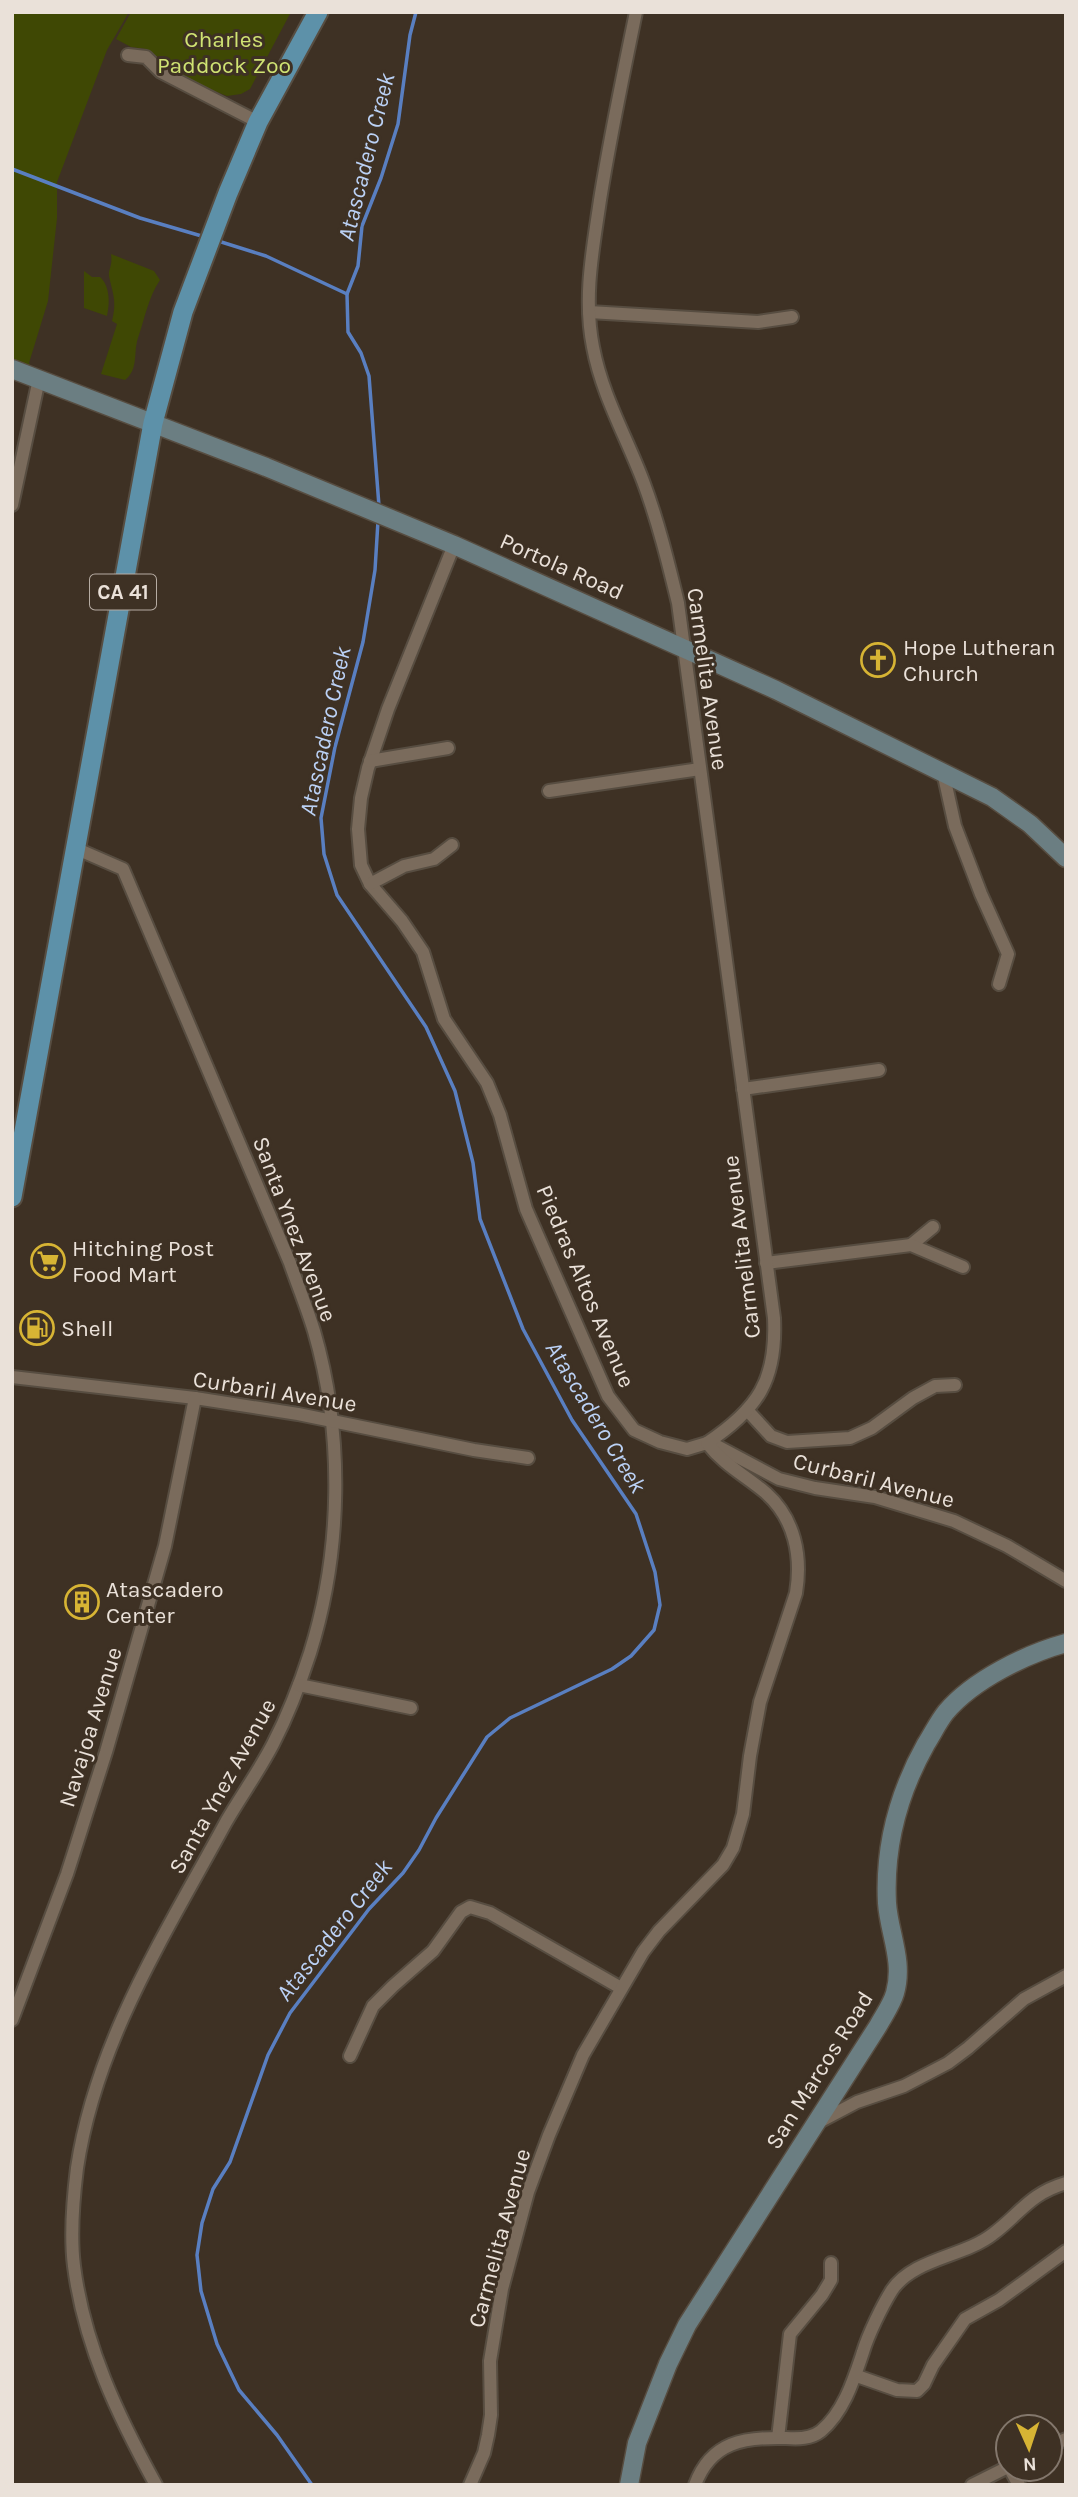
<svg xmlns="http://www.w3.org/2000/svg" width="1078" height="2497" viewBox="0 0 1078 2497" font-family="Karla,sans-serif">
	<style>
		.green { fill: #3f4804 }
		.lines { fill: none; stroke-linecap: round; stroke-linejoin: round }
		.stream { stroke: #597fc1; stroke-width: 3.5 }
		.street-casing { stroke: #574d41; stroke-width: 16 }
		.secondary-casing { stroke: #574d41; stroke-width: 21 }
		.primary-casing { stroke: #574d41; stroke-width: 23 }
		.street { stroke: #7a6b5c; stroke-width: 12 }
		.secondary { stroke: #6b7e82; stroke-width: 18 }
		.primary { stroke: #5d91a9; stroke-width: 19 }
		.labels { text-anchor: middle; stroke-width: 6; stroke-linejoin: round; paint-order: stroke }
		.shield { fill: #3e3124; stroke: #b6aca3; stroke-width: 2 }
		.shield-label { font-size: 21px; font-weight: bold; fill: #eae1d9 }
		.park-label { font-size: 23px; fill: #d0e373; stroke: #3e3124 }
		.street-label { font-size: 23px; fill: #eae1d9; stroke: #3e3124 }
		.poi-label { font-size: 23px; fill: #eae1d9; stroke: #3e3124; text-anchor: start }
		.water-label { font-size: 24px; font-style: italic; fill: #bbd1f5; stroke: #3e3124 }
	</style>
	<rect width="100%" height="100%" fill="#3e3124"/>
	<g class="green">
		<polygon points="12,12 129,12 107,50 57,182 57,218 48,301 29,363 39,379 12,370"/>
		<polygon points="131,12 291,12 250,89 241,94 227,96 182,78 172,72 158,57 146,49 131,47 116,39"/>
		<path d="M111,254l43,17 6,9c-12,18 -15,38 -22,58 -5,15 1,31 -13,42l-24,-6 16,-50 -5,-3c5,-20 1,-26 -3,-45 -1,-6 4,-11 2,-22z"/>
		<path d="M84,271l8,6h8c10,9 10,26 7,39l-23,-8z"/>
	</g>
	<g class="lines">
		<g class="stream">
			<polyline points="12,169 140,218 205,237"/>
			<polyline points="215,240 266,256 347,294"/>
			<polyline points="379,506 369,376 361,353 348,332 347,294 358,266 362,226 381,178 398,124 410,35 416,12"/>
			<polyline points="312,2485 277,2435 239,2390 217,2344 201,2291 197,2255 202,2223 213,2189 230,2162 268,2055 290,2013 369,1909 403,1873 419,1850 436,1818 487,1737 510,1718 612,1669 631,1656 654,1630 660,1605 655,1572 636,1514 572,1420 523,1329 480,1219 473,1163 455,1091 426,1027 337,895 324,854 321,818 335,747 363,642 375,570 378,521"/>
		</g>
		<g class="street-casing">
			<g id="street">
				<polyline points="128,55 146,57 161,72 258,122"/>
				<polyline points="589,312 758,322 792,317"/>
				<polyline points="12,505 39,379"/>
				<polyline points="454,545 388,709 368,768 361,798 358,829 361,865 370,884 402,921 423,952 444,1019 487,1083 500,1115 526,1209 608,1396 634,1430 660,1442 687,1449 707,1443 717,1446 779,1479 815,1488 875,1497 954,1521 1007,1546 1066,1581"/>
				<polyline points="370,761 448,748"/>
				<polyline points="943,772 955,826 981,894 1008,954 999,984"/>
				<polyline points="549,791 700,769"/>
				<path d="M77,849l46,20 167,394c8,23 17,45 24,68 30,103 28,220 -4,322 -10,31 -22,62 -37,91 -14,27 -32,52 -47,78 -60,111 -130,219 -149,346 -4,32 -7,66 -3,98 10,79 44,150 82,219"/>
				<polyline points="370,884 404,866 434,859 452,845"/>
				<polyline points="743,1089 879,1070"/>
				<polyline points="911,1245 933,1227"/>
				<polyline points="766,1263 911,1245 963,1267"/>
				<polyline points="12,1377 195,1398 298,1414 474,1450 528,1458"/>
				<polyline points="747,1410 771,1436 787,1442 850,1438 872,1428 913,1398 935,1386 955,1385"/>
				<polyline points="299,1685 411,1708"/>
				<polyline points="12,2020 67,1874 106,1752 165,1546 195,1398"/>
				<polyline points="350,2056 373,2006 393,1986 433,1951 461,1912 470,1907 490,1913 621,1988"/>
				<polyline points="819,2122 857,2102 904,2086 948,2063 968,2048 1024,1999 1066,1976"/>
				<polyline points="857,2376 897,2390 917,2391 924,2384 933,2365 965,2319 999,2300 1066,2251"/>
				<polyline points="778,2438 790,2334 822,2295 831,2280 831,2263"/>
				<polyline points="1050,2446 1066,2439"/>
				<polyline points="1010,2469 1019,2485"/>
				<path d="M470,2485l14,-32 4,-18 3,-20 -1,-54 12,-72 26,-97 21,-57 34,-80 60,-103 16,-21 64,-66 10,-17 10,-34 7,-58 10,-54 36,-109c6,-37 -1,-74 -30,-100 -20,-17 -42,-28 -59,-50 51,-34 70,-63 67,-125l-96,-715c-10,-41 -20,-82 -35,-122 -17,-45 -41,-86 -50,-134 -10,-50 0,-98 7,-147 10,-63 23,-125 36,-188"/>
				<path d="M695,2485c16,-44 50,-48 91,-47 12,1 25,1 35,-7 23,-19 33,-52 42,-79 5,-17 19,-46 29,-62 22,-32 72,-33 101,-56 28,-21 36,-40 73,-51"/>
				<polyline points="972,2485 1008,2467"/>
			</g>
		</g>
		<g class="secondary-casing">
			<g id="secondary">
				<polyline points="12,369 266,467 454,545 776,690 992,797 1030,824 1066,858"/>
				<path d="M629,2485l8,-42 31,-79 19,-39 191,-299c6,-11 14,-22 17,-33 9,-32 -6,-60 -8,-90 -3,-58 11,-109 39,-159 7,-11 12,-22 20,-32 27,-32 80,-58 120,-69"/>
			</g>
		</g>
		<g class="primary-casing">
			<polyline id="primary" points="12,1197 153,423 183,312 228,193 258,122 318,12"/>
		</g>
		<use href="#street" class="street"/>
		<use href="#secondary" class="secondary"/>
		<use href="#primary" class="primary"/>
	</g>
	<defs>
		<g id="church-ring" transform="scale(1.75)"><circle r="9.5" fill="#3e3124" stroke="#d7b434" stroke-width="1.5"/><path d="M-1.2-6h2.4v3.5h3.3v2.4h-3.3V6h-2.4V-.1h-3.3v-2.4h3.3Z" fill="#d7b434"/></g>
		<g id="supermarket-ring" transform="scale(1.75)"><circle r="9.5" fill="#3e3124" stroke="#d7b434" stroke-width="1.5"/><path d="M-6-5.5h2.5l.6 2H6L4.5 2H-2.5L-4.4-4H-6ZM-1.5 3.2a1.3 1.3 0 1 0 .1 0ZM3 3.2a1.3 1.3 0 1 0 .1 0Z" fill="#d7b434"/></g>
		<g id="fuel-ring" transform="scale(1.75)"><circle r="9.5" fill="#3e3124" stroke="#d7b434" stroke-width="1.5"/><path d="M-5.5-6h7V0h2V4h1.3V-2.5L3-4.5l.8-.8L6-3V5H2.5V1h-1V6h-7ZM-4.2-4.7v3.2H.2V-4.7Z" fill="#d7b434"/></g>
		<g id="building-ring" transform="scale(1.75)"><circle r="9.5" fill="#3e3124" stroke="#d7b434" stroke-width="1.5"/><path d="M-4-6H4V6H1V3H-1V6H-4ZM-2.5-4.3h1.7v1.8h-1.7ZM.8-4.3h1.7v1.8H.8ZM-2.5-1h1.7V.8h-1.7ZM.8-1h1.7V.8H.8Z" fill="#d7b434"/></g>
	</defs>
	<g fill-rule="evenodd">
		<use href="#church-ring" x="878" y="660"/>
		<use href="#supermarket-ring" x="48" y="1261"/>
		<use href="#fuel-ring" x="37" y="1328"/>
		<use href="#building-ring" x="82" y="1602"/>
	</g>
	<g class="labels">
		<rect class="shield" x="90" y="574.5" width="66" height="35" rx="5"/>
		<g class="shield-label">
			<text x="123" y="599">CA 41</text>
		</g>
		<g class="park-label">
			<text x="224" y="47">Charles<tspan x="224" dy="26">Paddock Zoo</tspan></text>
		</g>
		<g class="street-label">
			<text transform="translate(562 566) rotate(24)" y="8">Portola Road</text>
			<text transform="translate(708 679) rotate(82)" y="8">Carmelita Avenue</text>
			<text transform="translate(295 1229) rotate(69)" y="8">Santa Ynez Avenue</text>
			<text transform="translate(741 1247) rotate(-97)" y="8">Carmelita Avenue</text>
			<text transform="translate(586 1286) rotate(67)" y="8">Piedras Altos Avenue</text>
			<text transform="translate(275 1391) rotate(9)" y="8">Curbaril Avenue</text>
			<text transform="translate(874 1480) rotate(14)" y="8">Curbaril Avenue</text>
			<text transform="translate(90 1727) rotate(-73)" y="8">Navajoa Avenue</text>
			<text transform="translate(222 1786) rotate(-61)" y="8">Santa Ynez Avenue</text>
			<text transform="translate(819 2070) rotate(-58)" y="8">San Marcos Road</text>
			<text transform="translate(499 2238) rotate(-75)" y="8">Carmelita Avenue</text>
		</g>
		<g class="poi-label">
			<text x="903" y="655">Hope Lutheran<tspan x="903" dy="26">Church</tspan></text>
			<text x="72" y="1256">Hitching Post<tspan x="72" dy="26">Food Mart</tspan></text>
			<text x="61" y="1336">Shell</text>
			<text x="106" y="1597">Atascadero<tspan x="106" dy="26">Center</tspan></text>
		</g>
		<g class="water-label">
			<text transform="translate(366 157) rotate(-76)" y="8">Atascadero Creek</text>
			<text transform="translate(325 731) rotate(-78)" y="8">Atascadero Creek</text>
			<text transform="translate(596 1417) rotate(59)" y="8">Atascadero Creek</text>
			<text transform="translate(334 1930) rotate(-52)" y="8">Atascadero Creek</text>
		</g>
	</g>
	<rect width="1078" height="2497" fill="none" stroke="#eae1d9" stroke-width="28"/>
	<g transform="translate(1029 2448) rotate(177)"><circle r="33" fill="#3e3124" stroke="#83776c" stroke-width="2"/>
	<path d="M0-5L12 26L0 18L-12 26Z" fill="#d7b434"/>
	<text y="-10" font-size="19" font-weight="bold" text-anchor="middle" fill="#eae1d9">N</text>
	</g>
</svg>
